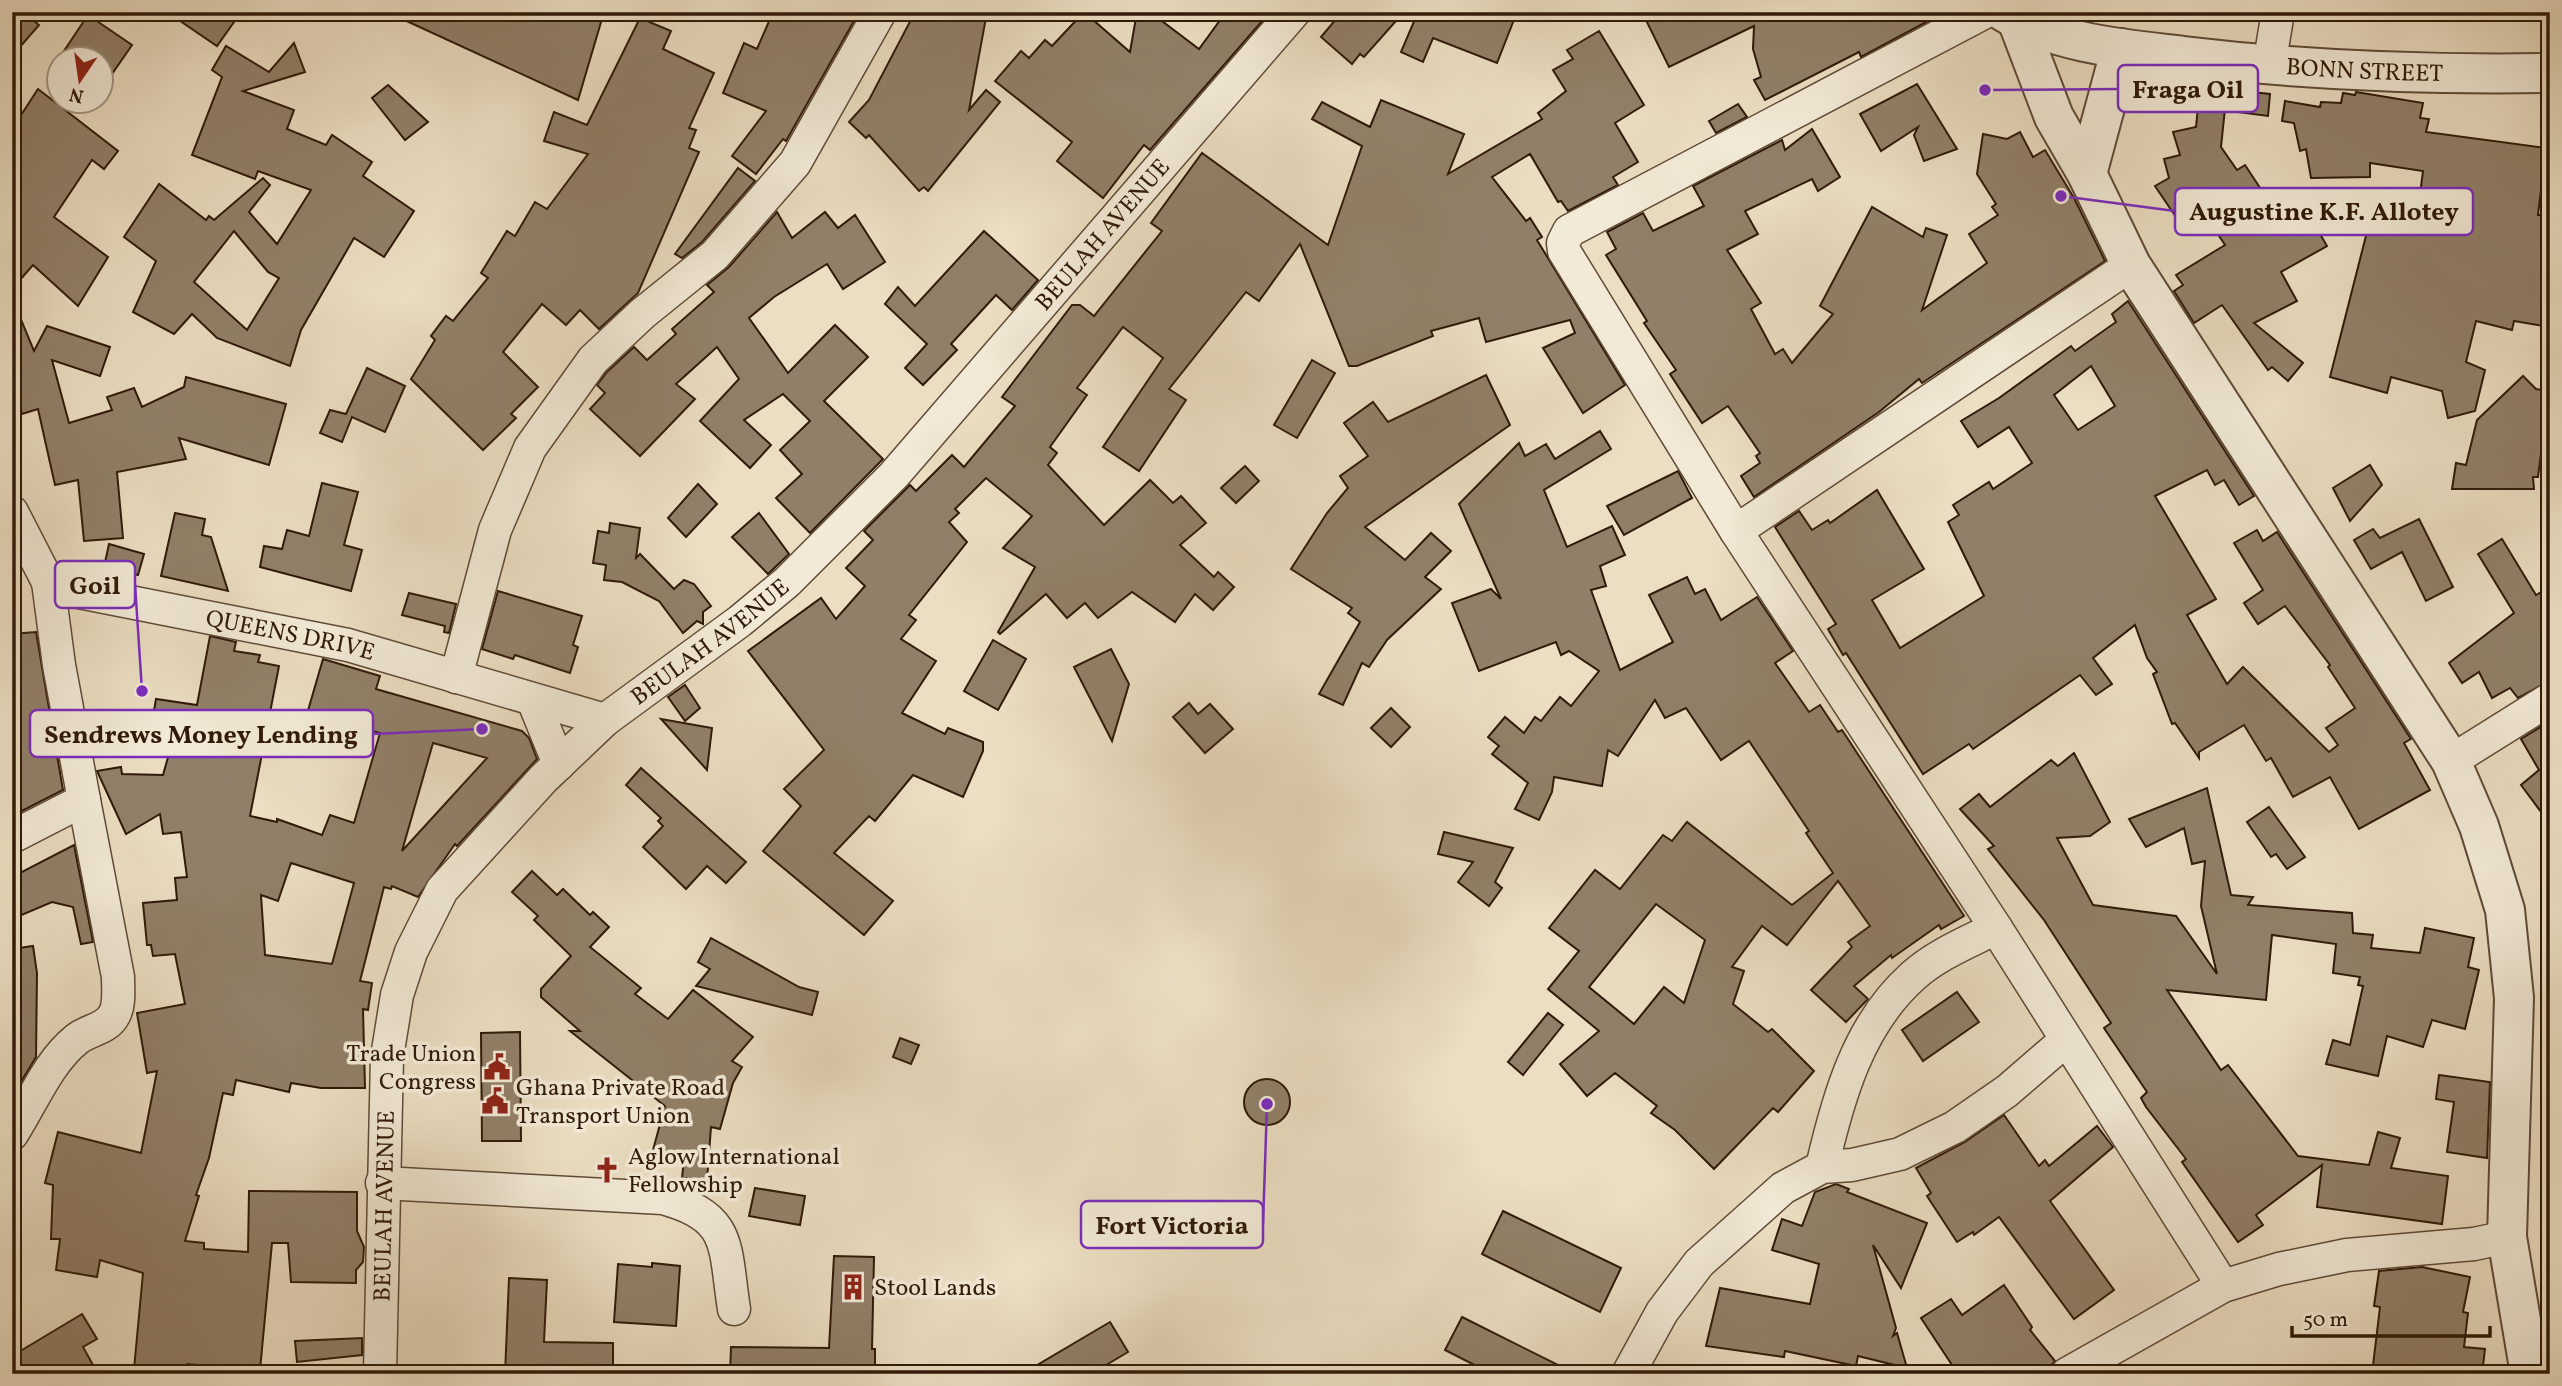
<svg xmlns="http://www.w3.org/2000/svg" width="2562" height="1386" viewBox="0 0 2562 1386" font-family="Vollkorn,serif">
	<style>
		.building { fill: #918069; stroke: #301a09; stroke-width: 2; fill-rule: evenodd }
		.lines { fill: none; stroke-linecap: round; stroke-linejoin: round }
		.minor-casing { stroke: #5f4b37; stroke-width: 35 }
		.tertiary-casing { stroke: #5f4b37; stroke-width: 42 }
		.minor { stroke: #f2ead7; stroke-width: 32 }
		.tertiary { stroke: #f2ead7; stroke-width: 38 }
		.labels { text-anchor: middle; stroke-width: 7; stroke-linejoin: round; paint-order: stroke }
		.street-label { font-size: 24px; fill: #301a09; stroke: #f2ead7 }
		.poi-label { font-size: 24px; fill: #301a09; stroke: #f2ead7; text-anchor: start }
		.leader { fill: none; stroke: #7b2cbf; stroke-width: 2.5 }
		.callout-dot { fill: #7b2cbf; stroke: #f2ead7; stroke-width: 2.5 }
		.callout { fill: #f2ead7; stroke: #7b2cbf; stroke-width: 2.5 }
		.callout-label { font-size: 26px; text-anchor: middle; font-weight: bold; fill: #301a09 }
	</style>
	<rect width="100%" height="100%" fill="#ebdec2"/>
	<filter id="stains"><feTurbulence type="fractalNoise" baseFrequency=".00286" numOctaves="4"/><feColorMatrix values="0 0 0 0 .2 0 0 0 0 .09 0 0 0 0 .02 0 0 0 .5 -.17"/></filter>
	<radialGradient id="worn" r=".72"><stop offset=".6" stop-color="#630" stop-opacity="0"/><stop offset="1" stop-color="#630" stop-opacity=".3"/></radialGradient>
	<g class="building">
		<polygon points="12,12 23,12 39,25 12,56"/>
		<polygon points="167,12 241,12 217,46"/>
		<polygon points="387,12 604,12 578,100"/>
		<polygon points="773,12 859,12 786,141 783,139 756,174 732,156 766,111 723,93 744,43 757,49"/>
		<polygon points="915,12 987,12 969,110 986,90 1000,102 928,191 924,187 919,191 869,135 866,138 849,122 869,100"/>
		<polygon points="1084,12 1130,52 1137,12 1150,12 1199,49 1226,12 1270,12 1150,150 1144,145 1103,198 1057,161 1072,142 995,81 1021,51 1029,58 1045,40 1052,46"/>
		<polygon points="1342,12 1404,12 1364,57 1360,54 1352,64 1321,37"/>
		<polygon points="1418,12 1517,12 1497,63 1433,38 1423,62 1401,52"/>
		<polygon points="1642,12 1945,12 1861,57 1859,52 1765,100 1754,80 1761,77 1753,49 1754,26 1669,67"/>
		<polygon points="88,15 132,45 112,74 102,66 102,60 58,60"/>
		<polygon points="640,18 671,31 663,49 714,73 689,128 696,130 689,148 699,152 638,293 599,329 580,310 566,325 542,304 503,352 538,387 511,414 516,418 483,450 411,379 435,340 431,336 446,316 453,321 488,278 481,273 507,231 515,236 535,202 547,209 588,154 544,141 554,112 587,125"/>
		<polygon points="1599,31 1644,105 1615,123 1638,162 1613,177 1618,185 1568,211 1561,201 1558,202 1530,154 1492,177 1526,221 1530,218 1542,237 1537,240 1625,385 1583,413 1543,348 1575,333 1570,320 1486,342 1479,318 1431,331 1433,336 1357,366 1349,366 1300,244 1259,301 1246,292 1169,389 1186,400 1139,471 1103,447 1163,358 1123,327 1077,388 1087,395 1050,447 1057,453 1048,465 1104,525 1150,480 1173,503 1181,496 1206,523 1180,545 1214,577 1218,572 1234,587 1213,610 1195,594 1175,622 1132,592 1098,618 1085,603 1067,618 1046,594 1000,634 998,632 1035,567 1003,548 1032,516 986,478 955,509 959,513 949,522 967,542 909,615 916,620 901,639 936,661 902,713 945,734 948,728 983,742 983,751 963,797 913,775 875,821 869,816 834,853 893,901 864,935 763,851 801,806 784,789 824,750 748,651 821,598 836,619 865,586 846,568 873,540 864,531 910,485 916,491 952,455 964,467 1015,406 1002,397 1072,305 1080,305 1094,316 1162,231 1151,223 1202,153 1328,245 1362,146 1312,119 1322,102 1370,127 1381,100 1464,134 1448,174 1542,119 1538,113 1566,91 1553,70 1573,59 1567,50"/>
		<path d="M294,43l11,29 -62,19 51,19 -7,19 39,16 6,-10 40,27 -9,14 51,35 -30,46 -30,-19 -53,92 -11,36 -73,-28 -25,-24 -18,20 -41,-22 23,-51 -32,-24 35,-53 47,36 3,-4 5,4 49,-42 7,7 -21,27 28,32 34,-54 -53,-19 -3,8 -63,-24 30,-78 -10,-7 14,-24 43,26zM234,231l34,41 11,6 -32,52 -53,-48z"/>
		<polygon points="1917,84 1957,149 1924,161 1914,135 1918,127 1881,151 1860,114"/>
		<polygon points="388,85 428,122 405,140 372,98"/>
		<polygon points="38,89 118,151 104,169 92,160 54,217 108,257 78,306 33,265 12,289 12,129"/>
		<polygon points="2232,90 2270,94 2268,116 2229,111"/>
		<polygon points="2356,92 2423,103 2420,118 2429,119 2426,132 2546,148 2538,215 2550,215 2550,327 2514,321 2512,330 2476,321 2466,362 2485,370 2475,411 2448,418 2442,391 2391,377 2387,393 2330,377 2369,224 2373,225 2377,208 2417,218 2423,171 2370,163 2370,177 2311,178 2306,149 2300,151 2294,123 2282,121 2285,101 2320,107 2321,102 2341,103 2343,93 2355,95"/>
		<polygon points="2199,97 2226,99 2221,147 2237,170 2245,165 2274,209 2298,195 2327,246 2281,272 2297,301 2254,323 2303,363 2288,381 2272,367 2268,370 2222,305 2194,323 2174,291 2183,285 2176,275 2225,245 2202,210 2180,223 2155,186 2169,178 2164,159 2180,155 2173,132 2196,127"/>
		<polygon points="1738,104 1747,117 1716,133 1709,121"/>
		<polygon points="1812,129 1840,177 1818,191 1812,179 1745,211 1758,234 1727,250 1761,303 1751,309 1775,354 1783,349 1792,363 1833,314 1820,306 1872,207 1923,237 1926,228 1947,235 1922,310 1987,263 1969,234 1998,215 1992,207 1996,204 1977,174 1983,134 2007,139 2020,132 2033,157 2045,150 2074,198 2105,261 1922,383 1919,379 1879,412 1754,497 1741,476 1760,463 1756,456 1760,453 1728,406 1702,423 1670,374 1676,370 1644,323 1647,321 1606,255 1616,249 1607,232 1643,213 1653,231 1704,206 1693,186 1782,140 1785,150"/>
		<polygon points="738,168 755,181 702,242 682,258 675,254"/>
		<polygon points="777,212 792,238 825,212 838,228 855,215 885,262 843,289 827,264 774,297 749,318 788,373 835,325 868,357 824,401 883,459 810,533 776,498 802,474 780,450 810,421 783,394 744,420 771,445 750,468 700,421 739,379 717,347 676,384 695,399 640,456 590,409 605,393 597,385 607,372 634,347 647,360 676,334 672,329 714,292 707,285 729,267"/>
		<polygon points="984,231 1038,280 1012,310 996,295 951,344 957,350 923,385 905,368 927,344 885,304 898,287 915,306"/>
		<polygon points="12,298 34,351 47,326 110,347 100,376 52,360 69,423 112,410 107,397 134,388 142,407 184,387 186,377 286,404 269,465 179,438 186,459 117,472 123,538 84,541 78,480 55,485 38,409 22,414 12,378"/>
		<path d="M2128,301l126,195 -15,9 -15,-25 -9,5 -8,-15 -52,26 61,103 -29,16 40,69 16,-17 86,85 9,-7 -12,-17 29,-20 -27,-41 2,-2 -45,-59 -27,18 -14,-21 19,-13 -29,-47 23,-13 6,11 14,-9 134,207 -7,4 26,47 -71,39 -29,-52 -37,20 -22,-39 -5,3 -22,-36 -45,27v6l-24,-35 -3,1 -19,-50 4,-2 -10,-14 -12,-33 -42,33 19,26 -16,11 -16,-20 -107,74 -4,-5 -46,30 -77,-121 -3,2 -15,-26 8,-5 -61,-97 24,-16 13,19 16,-10 2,3 47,-33 47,79 -52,31 28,48 84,-52 -36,-74 11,-7 -6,-10 36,-23 4,7 39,-26 -23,-36 -31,20 -17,-26 38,-23 72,-52 4,5 41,-29 -4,-8zM2091,366l24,40 -37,24 -24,-35z"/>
		<polygon points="1312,360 1335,373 1297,438 1274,425"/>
		<polygon points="367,368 405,386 385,432 352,417 342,442 320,433 330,410 346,414"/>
		<polygon points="1486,375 1510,425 1365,527 1405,560 1431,533 1451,551 1425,577 1441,589 1387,640 1369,667 1362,663 1343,705 1319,694 1360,622 1348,613 1352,608 1291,569 1327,513 1348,488 1340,476 1368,456 1344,423 1373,402 1388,422"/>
		<polygon points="2523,376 2536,389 2549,391 2538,477 2533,477 2534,489 2452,489 2456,463 2466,465 2477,420"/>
		<path d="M1600,431l11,18 -67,41 23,57 45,-21 13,29 -25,11 6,20 -15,4 29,80 53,-28 -24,-47 38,-18 8,17 10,-5 16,31 36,-23 36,54 -18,12 34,49 11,-7 18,27 4,-2 122,186 -23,13 -2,-4 -47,33 -1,-3 -37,31 14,13 -22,23 -35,-32 41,-43 -4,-5 22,-16 -32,-45 -51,64 -25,-19 -30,41 12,4 -11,33 35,28 4,-3 42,42 -36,41 -5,-4 -59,61 -39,-39 -24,-17 6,-7 -42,-33 -28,23 -27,-32 39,-33 -51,-42 31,-38 -30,-23 46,-58 25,19 43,-54 9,6 15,-19 105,83 41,-32 -27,-40 3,-2 -60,-90 -28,19 -35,-52 -21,10 -10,-18 -37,56 -10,-6 -6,36 -48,-9 -2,15 -13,28 -24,-11 13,-26 -36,-29 7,-8 -11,-9 17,-20 19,16 11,-16 6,4 19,-24 11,9 28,-35 -30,-20 -8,4 -5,-13 -77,29 -27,-68 39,-14 10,10 -42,-95 60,-61 6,13 21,-12 9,15zM1656,904l49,36 -21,63 -20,-16 -30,37 -45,-37z"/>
		<polygon points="2370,465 2382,485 2350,521 2333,488"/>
		<polygon points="1245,466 1259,481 1236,503 1221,488"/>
		<polygon points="1678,471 1692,498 1624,535 1607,506"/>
		<polygon points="322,483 358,492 344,545 362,550 351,591 260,567 264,546 282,549 287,530 309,536"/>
		<polygon points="698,484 717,504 686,537 668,518"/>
		<polygon points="175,513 205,519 202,535 211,537 228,591 161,576"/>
		<polygon points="759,513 789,554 768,574 732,537"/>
		<polygon points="2419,519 2453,587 2426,601 2402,552 2371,569 2354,540 2373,529 2380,538"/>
		<polygon points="610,523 640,528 636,558 640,554 674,589 684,580 694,584 711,606 703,612 703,624 697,621 683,633 659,601 622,582 604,580 606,565 593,563 598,531 609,533"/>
		<polygon points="2502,539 2536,595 2550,587 2550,681 2518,698 2510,688 2492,698 2479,672 2462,683 2449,663 2514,613 2478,554"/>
		<polygon points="109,544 144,554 138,575 104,567"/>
		<polygon points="498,591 582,616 573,645 578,647 570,673 515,655 513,659 482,649"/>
		<polygon points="409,593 456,604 449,633 444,632 445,626 402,615"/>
		<polygon points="36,632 63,790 12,816 12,701 18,701 12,634"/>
		<path d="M210,636l26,6 -2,9 26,4 -2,7 21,4 -29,150 27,6v-3l45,16 8,-20 24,8 26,-90 -73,-19 16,-55 57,17 -4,13 146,42 7,7 8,21 -80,87 -2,-2 -37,53 -26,-11 -1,3 -7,-2 -24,94 12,2 -4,27 -5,-1 2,79h-44l-30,-5 -2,9 -53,-12 -3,15 -10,-2 -14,65 -13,37 3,1 -14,45 19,2v6l44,3 1,-61 108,1v39l7,16 -1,15 -7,8v13l-65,-1 -3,-39h-16l-12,127 -73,-6 -1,10h-6l-46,-5 9,-96 -43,-13 -3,17 -41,-7 4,-31h-9l2,-54 -8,-2 13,-51 83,21 16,-82 -10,2 -10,-60 48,-9 -10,-50 -22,2 -2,-11h-4l-4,-42 34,-3 -2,-22 12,-1 -6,-45 -18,2 -3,-20 -34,20 -29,-63 24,-4 1,7 41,1 13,-46 -24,-7 4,-23 41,6zM433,743l54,15 -85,93zM291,863l63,20 -22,81 -67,-9 -4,-60 17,6z"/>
		<polygon points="993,640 1026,659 998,710 964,691"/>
		<polygon points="1111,649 1129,684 1112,741 1074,667"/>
		<polygon points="685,685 700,708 685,721 668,697"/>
		<polygon points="1189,703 1198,714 1210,704 1233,729 1205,753 1173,717"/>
		<polygon points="1391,708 1410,727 1391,747 1371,728"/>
		<polygon points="661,719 712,728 707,770"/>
		<polygon points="2550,721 2550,824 2521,785 2539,770 2521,739"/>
		<polygon points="2074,753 2110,822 2090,836 2057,838 2093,905 2176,916 2217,974 2201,906 2205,861 2192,864 2184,828 2146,847 2129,819 2207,788 2231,895 2253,897 2248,905 2352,913 2353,933 2373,935 2371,948 2420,953 2425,928 2474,938 2468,967 2479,970 2465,1029 2432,1020 2423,1047 2387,1036 2378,1076 2326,1064 2333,1040 2350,1045 2363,986 2358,985 2360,977 2333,973 2336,944 2272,935 2266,1000 2167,990 2221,1070 2228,1065 2298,1156 2369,1165 2378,1132 2400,1138 2391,1168 2448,1176 2442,1224 2317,1207 2322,1165 2256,1215 2263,1225 2238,1242 2182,1162 2186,1159 2146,1107 2141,1098 2147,1092 2104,1028 2111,1023 2044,920 1988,849 1994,846 1960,809 1979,794 1990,807 2051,760 2058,766"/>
		<polygon points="641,768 746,862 726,883 707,866 686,889 643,847 663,826 658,821 661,818 626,785"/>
		<polygon points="2269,807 2305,857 2287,869 2276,854 2271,857 2247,822"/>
		<polygon points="1444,832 1513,848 1495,882 1502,888 1489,906 1458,882 1473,862 1438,854"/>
		<polygon points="74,845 93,942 81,944 73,907 52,902 12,919 12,877"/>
		<polygon points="532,871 557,895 563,889 590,915 593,912 609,927 590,947 641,988 635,994 668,1019 693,990 753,1037 732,1061 742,1067 733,1083 720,1129 711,1127 707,1180 682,1178 684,1159 653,1150 665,1106 570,1031 580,1031 541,997 541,989 571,956 534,920 538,916 512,892"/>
		<polygon points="711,938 799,987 818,992 812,1015 696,986 710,969 698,962"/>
		<polygon points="33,946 37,973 36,1057 13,1095 12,949"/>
		<polygon points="1957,992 1979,1022 1923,1061 1902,1030"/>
		<polygon points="1548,1013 1563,1025 1523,1075 1508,1062"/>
		<polygon points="520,1032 521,1141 482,1141 481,1033"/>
		<polygon points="900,1038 919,1045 911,1064 893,1057"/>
		<polygon points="2439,1075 2490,1082 2487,1158 2447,1152 2454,1102 2436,1099"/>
		<circle cx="1267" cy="1102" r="23"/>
		<polygon points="2004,1115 2039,1166 2045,1160 2049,1166 2097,1126 2113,1147 2050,1201 2114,1290 2074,1319 1999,1217 1974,1235 1973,1232 1957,1242 1927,1196 1931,1193 1916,1168 1965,1142"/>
		<polygon points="1836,1184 1849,1189 1847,1192 1927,1223 1901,1288 1873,1245 1896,1328 1893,1336 1897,1333 1907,1368 1858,1356 1856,1366 1785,1351 1784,1357 1706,1346 1720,1288 1810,1304 1819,1264 1772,1250 1782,1219 1802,1226 1815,1192"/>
		<polygon points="755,1188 805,1196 800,1225 749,1216"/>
		<polygon points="1503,1211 1621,1268 1600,1312 1482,1254"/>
		<polygon points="834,1256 874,1257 872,1349 875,1349 875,1374 730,1374 731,1347 829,1348"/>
		<polygon points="652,1263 680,1266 676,1326 614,1322 618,1264 652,1267"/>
		<polygon points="2422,1267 2470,1277 2463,1312 2468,1313 2464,1347 2485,1349 2482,1374 2372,1374 2380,1307 2374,1306 2379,1271"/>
		<polygon points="509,1278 547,1280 544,1342 613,1343 613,1374 505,1374"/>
		<polygon points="2004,1285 2032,1327 2030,1330 2055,1361 2044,1374 1958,1374 1921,1318 1951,1299 1962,1315"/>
		<polygon points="82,1314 97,1339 83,1347 98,1374 22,1374 12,1356"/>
		<polygon points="1462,1317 1576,1374 1492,1374 1445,1350"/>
		<polygon points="1110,1322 1128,1352 1091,1374 1022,1374"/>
		<polygon points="362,1338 362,1355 297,1362 295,1341"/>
	</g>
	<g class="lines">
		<g class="minor-casing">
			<g id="minor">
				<polyline points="1985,12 1569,231 1563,243 1564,251 1736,531 1996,928 2223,1286"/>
				<polyline points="2269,66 2278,12"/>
				<path id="s1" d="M12,512l36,70 26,9 274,54 257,75"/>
				<polyline points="1736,531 2131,265"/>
				<polyline points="456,677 495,530 530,448 593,360 642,314 715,255 795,163 880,12"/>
				<polyline points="533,700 559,764"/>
				<polyline points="2451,761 2550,699"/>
				<polyline points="12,837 84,800 59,665 48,582"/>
				<path d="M12,1134c20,-31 36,-72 65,-95 11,-9 30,-10 37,-24 6,-10 4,-26 4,-38l-34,-177"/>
				<path d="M1822,1167c16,-69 36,-142 91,-191 23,-21 55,-34 83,-48"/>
				<path d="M382,1183l281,15c70,19 61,48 71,111"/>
				<path id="s2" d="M380,1374l7,-317 10,-62 14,-43 31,-62 101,-111 62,-59 135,-99 47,-39 107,-107 400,-463"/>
				<polyline points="1628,1374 1662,1312 1699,1263 1783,1188 1822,1167 1852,1165 1900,1154 1955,1127 2007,1091 2065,1041"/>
				<polyline points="2067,1374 2223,1286 2279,1269 2347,1255 2474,1244 2507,1237"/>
			</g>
		</g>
		<g class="tertiary-casing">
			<g id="tertiary">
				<path id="s3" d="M2004,12c53,32 120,37 180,44 125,15 240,19 366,17"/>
				<polyline points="2017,20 2054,117 2087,174 2131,265 2451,761 2479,826 2505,910 2514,998 2507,1237 2530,1374"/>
				<polyline points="2087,174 2121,48"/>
			</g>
		</g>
		<use href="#minor" class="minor"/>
		<use href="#tertiary" class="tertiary"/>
	</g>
	<defs>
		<g id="civic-bare" transform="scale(2.1)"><path d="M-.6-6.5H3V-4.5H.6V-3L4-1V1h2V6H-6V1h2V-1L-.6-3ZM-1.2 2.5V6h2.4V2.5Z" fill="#8f2418" stroke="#f2ead7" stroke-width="2.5" paint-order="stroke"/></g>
		<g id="church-bare" transform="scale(2.1)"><path d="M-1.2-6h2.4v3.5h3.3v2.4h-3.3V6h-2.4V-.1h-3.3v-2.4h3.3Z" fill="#8f2418" stroke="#f2ead7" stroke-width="2.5" paint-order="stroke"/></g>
		<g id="building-bare" transform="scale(2.1)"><path d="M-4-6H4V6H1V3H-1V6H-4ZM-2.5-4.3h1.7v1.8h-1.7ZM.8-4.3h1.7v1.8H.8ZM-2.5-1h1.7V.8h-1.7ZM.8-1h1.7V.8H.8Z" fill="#8f2418" stroke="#f2ead7" stroke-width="2.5" paint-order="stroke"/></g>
	</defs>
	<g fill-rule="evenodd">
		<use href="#civic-bare" x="497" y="1067"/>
		<use href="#civic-bare" x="495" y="1101"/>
		<use href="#church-bare" x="607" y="1170"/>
		<use href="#building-bare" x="853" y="1287"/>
	</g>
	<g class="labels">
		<g class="street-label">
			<text dy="8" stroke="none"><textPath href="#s3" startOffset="368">BONN STREET</textPath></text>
			<text dy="8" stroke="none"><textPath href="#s2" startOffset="1428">BEULAH AVENUE</textPath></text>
			<text dy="8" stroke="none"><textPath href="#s1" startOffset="327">QUEENS DRIVE</textPath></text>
			<text dy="8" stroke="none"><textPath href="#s2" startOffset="861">BEULAH AVENUE</textPath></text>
			<text dy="8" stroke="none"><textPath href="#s2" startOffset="168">BEULAH AVENUE</textPath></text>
		</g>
		<g class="poi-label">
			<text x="476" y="1061" text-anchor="end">Trade Union<tspan x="476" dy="28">Congress</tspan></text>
			<text x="516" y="1095">Ghana Private Road<tspan x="516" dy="28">Transport Union</tspan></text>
			<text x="628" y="1164">Aglow International<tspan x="628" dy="28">Fellowship</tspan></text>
			<text x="874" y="1295">Stool Lands</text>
		</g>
	</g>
	<path class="leader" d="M1985 90L2118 89M2061 196L2175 211M142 691L135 584M482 729L373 734M1267 1104L1263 1225"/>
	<g class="callout-dot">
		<circle cx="1985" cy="90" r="7"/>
		<circle cx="2061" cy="196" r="7"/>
		<circle cx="142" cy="691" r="7"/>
		<circle cx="482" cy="729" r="7"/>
		<circle cx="1267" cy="1104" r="7"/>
	</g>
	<g class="callout">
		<rect x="2118" y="65" width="140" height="47" rx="7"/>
		<rect x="2175" y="188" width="298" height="47" rx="7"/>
		<rect x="55" y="561" width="80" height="47" rx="7"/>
		<rect x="30" y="710" width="343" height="47" rx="7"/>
		<rect x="1081" y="1201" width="182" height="47" rx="7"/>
	</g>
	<g class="callout-label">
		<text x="2188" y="98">Fraga Oil</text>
		<text x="2324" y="220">Augustine K.F. Allotey</text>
		<text x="95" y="594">Goil</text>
		<text x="201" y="743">Sendrews Money Lending</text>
		<text x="1172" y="1234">Fort Victoria</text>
	</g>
	<rect width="2562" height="1386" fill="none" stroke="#ebdec2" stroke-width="42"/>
	<rect x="14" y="14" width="2534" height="1358" fill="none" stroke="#301a09" stroke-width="3.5"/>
	<rect x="21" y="21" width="2520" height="1344" fill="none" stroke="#301a09" stroke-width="2"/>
	<g transform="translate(80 80) rotate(193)"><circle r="33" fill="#f2ead7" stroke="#a49785" stroke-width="2"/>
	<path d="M0-5L12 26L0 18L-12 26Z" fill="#8f2418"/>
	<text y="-10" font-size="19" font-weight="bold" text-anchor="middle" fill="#301a09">N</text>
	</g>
	<path d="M2292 1326v10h198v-10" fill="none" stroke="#301a09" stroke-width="3.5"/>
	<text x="2303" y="1326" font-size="21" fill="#301a09" stroke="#f2ead7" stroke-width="5" paint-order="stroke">50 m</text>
	<rect width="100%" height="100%" filter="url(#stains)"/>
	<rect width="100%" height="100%" fill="url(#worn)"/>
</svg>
